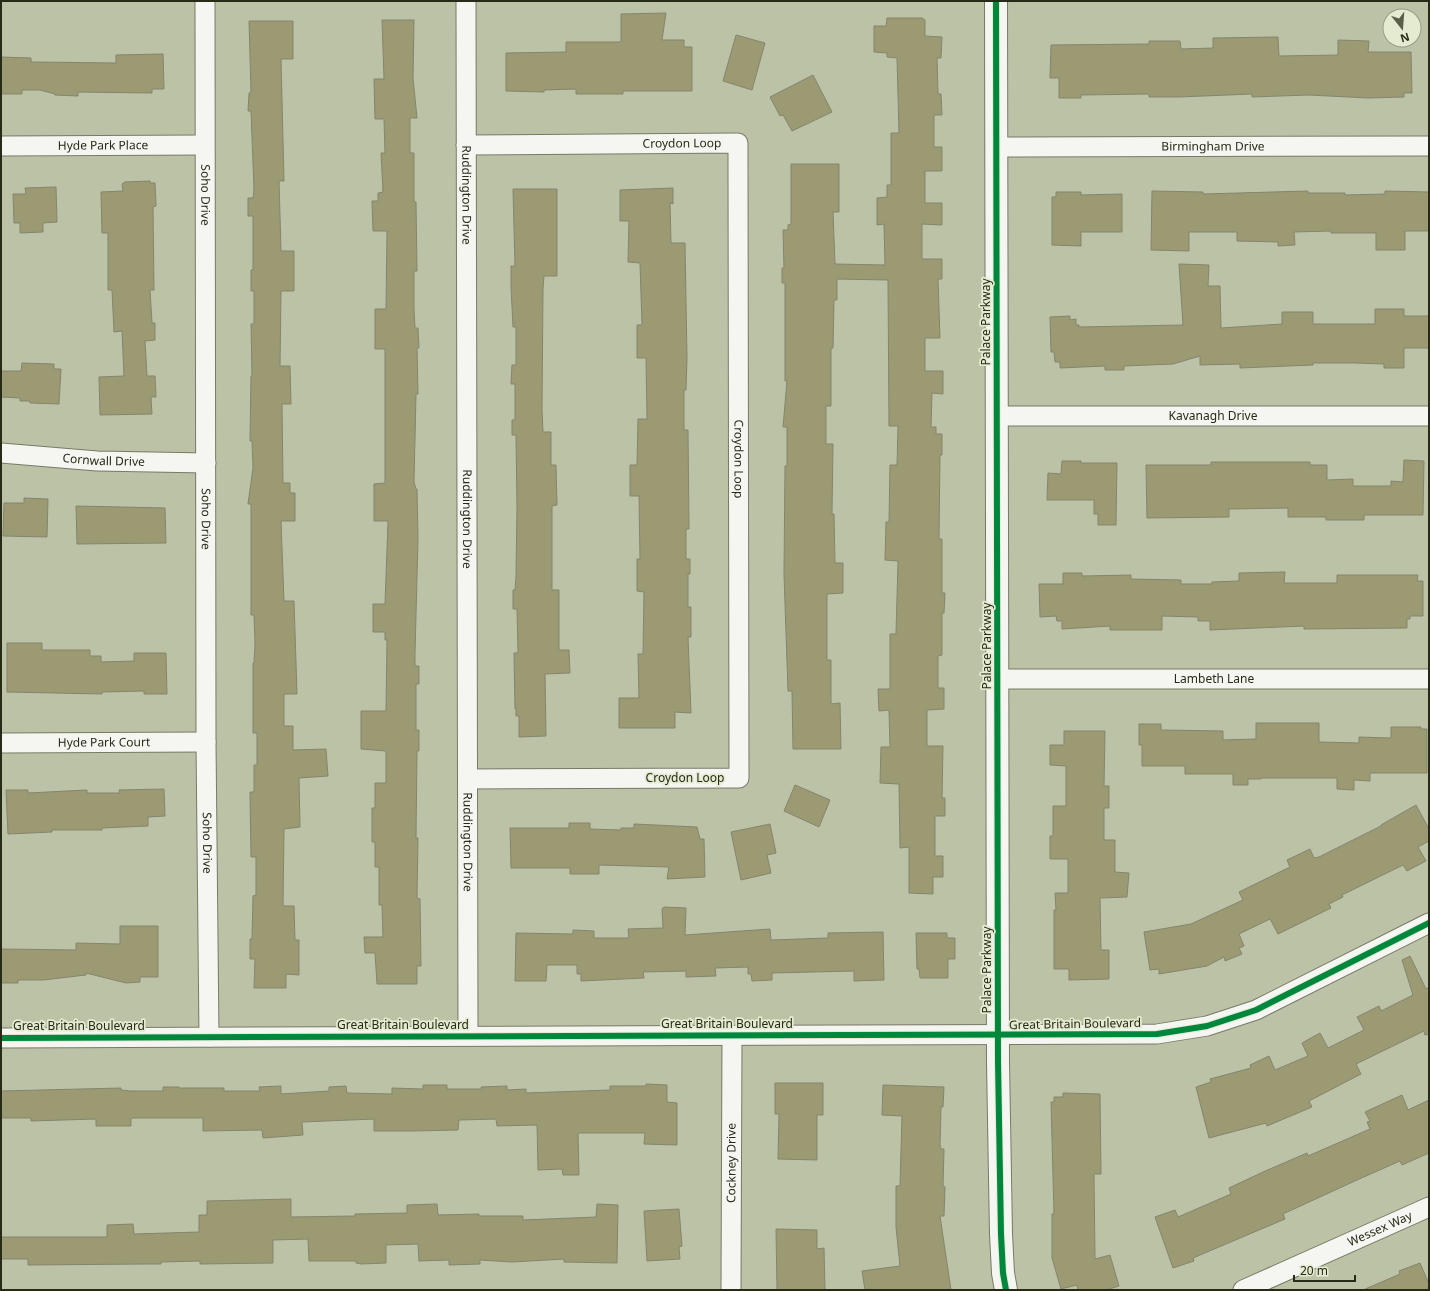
<svg xmlns="http://www.w3.org/2000/svg" width="1430" height="1291" viewBox="0 0 1430 1291" font-family="'Noto Sans',sans-serif">
	<style>
		.building { fill: #9c9a73; stroke: #84856f }
		.lines { fill: none; stroke-linecap: round; stroke-linejoin: round }
		.street-casing { stroke: #777b65; stroke-width: 21 }
		.secondary-casing { stroke: #777b65; stroke-width: 24 }
		.street { stroke: #f5f6f2; stroke-width: 19 }
		.secondary { stroke: #f5f6f2; stroke-width: 22 }
		.cycleway-casing { stroke: #e4ebd1; stroke-width: 8 }
		.cycleway { stroke: #00873e; stroke-width: 6 }
		.labels { text-anchor: middle; stroke-width: 3.5; stroke-linejoin: round; paint-order: stroke }
		.street-label { font-size: 12px; fill: #262a16; stroke: #e4ebd1 }
	</style>
	<rect width="100%" height="100%" fill="#bcc2a6"/>
	<g class="building">
		<polygon points="666,13 662,40 684,40 684,47 692,47 692,91 623,91 623,94 576,94 576,89 544,90 544,92 506,91 506,53 566,52 566,42 621,42 621,14"/>
		<polygon points="887,18 922,18 925,20 925,36 942,37 941,58 937,58 938,94 941,94 942,115 934,115 934,147 942,147 942,171 925,171 925,203 942,203 942,225 922,224 922,259 942,259 942,279 938,279 940,338 925,338 925,371 943,371 943,394 932,393 931,427 936,427 936,434 942,434 942,455 940,455 939,539 942,539 942,593 945,593 944,613 942,613 942,655 938,656 938,688 944,688 944,709 927,710 927,746 943,746 942,798 945,798 945,816 935,816 935,856 943,856 943,877 933,877 933,894 909,893 909,847 900,848 899,784 880,783 881,747 890,747 889,710 879,711 878,689 890,689 890,634 896,634 898,561 885,560 886,522 889,522 890,465 897,465 898,426 889,426 888,280 837,279 837,300 834,300 833,348 831,348 831,406 826,406 826,444 833,444 832,514 834,514 835,563 843,563 843,593 827,594 827,660 831,660 831,704 840,703 841,749 793,749 792,691 788,691 784,574 785,466 787,466 787,427 783,427 787,381 785,381 785,283 782,283 782,268 784,268 783,230 788,230 788,225 791,224 791,164 839,164 839,212 833,212 835,264 885,265 884,224 877,225 877,198 887,197 887,185 891,185 891,133 899,133 897,58 887,57 887,53 874,52 874,26 886,26"/>
		<polygon points="382,20 414,20 413,78 417,118 410,118 410,153 414,153 414,202 416,202 417,271 414,271 414,309 415,328 418,328 419,348 417,348 418,394 416,394 414,482 416,489 417,489 418,538 415,653 415,666 419,666 419,684 416,684 416,730 419,730 419,751 417,751 416,838 418,838 417,898 420,899 421,966 417,966 417,984 377,984 375,953 365,953 364,937 383,937 382,905 379,905 379,867 375,867 375,842 372,842 372,808 375,808 375,783 386,783 386,751 361,749 361,711 386,711 387,640 385,640 385,632 373,632 373,604 385,604 388,521 374,521 374,484 385,483 385,349 375,349 375,309 386,309 387,231 373,231 372,201 378,201 378,193 383,192 381,153 385,153 384,119 375,119 374,79 384,79"/>
		<polygon points="249,21 293,21 293,59 281,59 284,181 279,181 281,251 294,251 294,291 281,291 280,366 290,366 291,404 282,404 283,483 290,483 290,493 295,493 295,521 281,521 284,601 294,601 297,694 284,694 284,726 293,726 293,750 326,749 328,776 299,778 300,827 284,829 283,906 294,906 295,940 299,940 299,975 286,974 286,988 254,988 255,959 250,959 250,939 252,939 253,896 256,895 256,857 251,857 250,792 254,792 254,765 257,765 257,733 253,733 253,663 254,663 255,643 254,615 251,615 251,504 248,504 253,468 252,441 250,441 251,376 252,376 251,324 254,324 254,291 251,291 251,270 253,270 253,216 248,216 248,198 253,198 254,190 251,111 248,111 249,93 251,92"/>
		<polygon points="736,35 765,43 752,90 723,81"/>
		<polygon points="1278,37 1279,56 1338,55 1338,40 1369,41 1368,52 1411,52 1412,93 1404,93 1404,97 1368,98 1309,95 1252,97 1252,94 1179,97 1149,97 1149,94 1081,95 1081,98 1059,98 1059,78 1050,78 1051,45 1149,44 1149,41 1180,41 1181,49 1213,48 1213,38"/>
		<polygon points="163,54 164,89 152,89 152,93 78,92 78,96 55,95 55,94 40,90 22,90 22,94 1,94 1,57 31,58 31,62 116,63 116,55"/>
		<polygon points="813,75 832,112 792,131 783,115 780,116 770,97"/>
		<polygon points="150,181 150,183 155,183 156,206 153,207 154,290 150,290 152,323 155,323 155,340 145,341 147,376 155,376 156,397 151,397 152,414 100,415 99,377 124,376 122,331 114,332 112,290 108,290 108,233 102,233 101,192 123,191 122,184 125,182"/>
		<polygon points="56,187 57,222 43,223 43,232 20,233 20,223 14,223 13,194 26,194 25,188"/>
		<polygon points="673,188 673,204 670,203 671,243 685,243 687,358 686,390 684,390 684,430 688,430 689,529 686,529 686,559 690,559 690,574 688,574 688,607 691,607 691,637 688,637 691,713 675,712 675,728 619,728 619,698 639,698 638,654 643,654 644,592 637,591 637,559 640,559 639,496 630,496 630,465 637,465 638,419 647,419 646,358 637,358 637,325 642,325 640,263 628,262 629,221 620,221 620,190"/>
		<polygon points="513,189 557,189 557,276 544,276 543,289 542,410 543,432 551,432 551,465 556,465 557,505 552,506 552,590 559,590 559,650 569,650 570,673 545,674 546,736 519,737 519,716 516,716 516,708 515,709 514,653 518,653 517,609 513,609 513,590 515,590 516,577 517,507 516,435 512,435 512,420 515,420 515,384 511,384 512,365 516,365 516,327 513,327 511,287 511,266 515,266"/>
		<polygon points="1152,191 1203,192 1203,194 1308,191 1308,193 1345,193 1345,195 1385,194 1385,191 1429,192 1429,231 1405,231 1405,250 1376,250 1376,233 1331,233 1331,231 1294,232 1295,245 1278,246 1278,242 1237,241 1237,232 1189,232 1189,251 1151,250"/>
		<polygon points="1056,192 1081,192 1081,195 1122,194 1122,232 1081,232 1081,246 1052,245 1052,197 1056,197"/>
		<polygon points="1179,264 1209,265 1208,286 1220,286 1221,328 1282,324 1282,312 1313,312 1313,324 1375,324 1375,309 1404,309 1404,316 1429,316 1429,348 1404,348 1404,368 1384,368 1384,364 1355,363 1313,363 1313,365 1240,368 1240,364 1200,365 1200,356 1173,364 1124,366 1124,370 1105,370 1105,366 1060,368 1060,362 1055,362 1054,352 1051,352 1050,317 1070,316 1070,320 1076,319 1076,325 1079,325 1079,327 1183,325"/>
		<polygon points="22,363 54,364 54,369 61,369 59,404 30,403 30,401 20,401 20,398 1,397 1,371 21,371"/>
		<polygon points="1404,460 1424,461 1423,515 1364,515 1364,520 1326,520 1326,517 1288,517 1288,508 1229,509 1229,517 1147,518 1146,465 1211,465 1211,462 1310,462 1310,465 1327,465 1327,480 1353,479 1353,486 1391,486 1391,481 1403,482"/>
		<polygon points="1062,461 1081,461 1081,463 1117,463 1116,525 1098,525 1098,514 1094,514 1094,500 1047,500 1048,473 1061,474"/>
		<polygon points="24,498 48,499 47,537 3,536 4,503 24,503"/>
		<polygon points="76,506 165,508 166,543 77,544"/>
		<polygon points="1285,572 1284,583 1337,583 1337,575 1418,575 1417,581 1423,581 1423,616 1410,616 1410,619 1407,619 1407,628 1304,629 1304,626 1210,630 1210,621 1198,621 1198,617 1162,616 1162,630 1110,630 1110,626 1062,629 1062,621 1057,621 1056,616 1040,617 1039,584 1063,584 1063,573 1082,573 1082,576 1131,575 1131,579 1181,580 1181,584 1212,584 1212,582 1239,581 1239,573"/>
		<polygon points="7,643 42,643 42,650 90,650 90,656 101,656 101,662 134,661 134,653 166,653 167,694 144,694 144,691 102,692 102,694 7,692"/>
		<polygon points="1256,723 1319,723 1319,742 1359,743 1359,737 1391,738 1391,727 1421,727 1421,729 1427,729 1427,773 1370,773 1370,781 1354,780 1354,790 1337,789 1337,778 1261,778 1261,779 1248,779 1248,785 1233,785 1233,774 1185,774 1185,766 1142,766 1142,745 1139,745 1139,724 1161,724 1161,730 1223,731 1223,740 1256,739"/>
		<polygon points="1064,731 1105,731 1104,786 1109,786 1109,808 1104,808 1104,840 1115,840 1115,872 1129,873 1127,897 1100,898 1101,950 1109,950 1109,979 1069,980 1069,969 1054,969 1054,910 1056,910 1055,893 1068,893 1068,859 1050,859 1050,836 1053,836 1053,806 1066,806 1066,766 1050,765 1050,745 1064,745"/>
		<polygon points="795,785 830,800 819,827 784,811"/>
		<polygon points="164,789 165,816 148,817 148,826 102,828 102,830 52,830 52,832 8,834 6,790 28,790 28,793 87,790 87,793 120,793 119,790"/>
		<polygon points="1416,805 1429,829 1429,841 1418,847 1426,861 1407,871 1403,865 1342,895 1343,897 1329,904 1331,908 1278,934 1270,919 1239,934 1244,946 1239,948 1242,954 1225,961 1224,957 1207,966 1159,974 1159,969 1150,970 1144,932 1191,924 1243,900 1239,892 1290,867 1287,860 1310,849 1314,858 1319,857 1381,826 1381,825"/>
		<polygon points="569,823 590,823 590,829 621,830 621,828 634,828 634,824 697,827 700,839 704,839 705,877 667,879 669,867 599,865 599,874 570,874 570,868 511,868 510,828 569,828"/>
		<polygon points="770,824 776,853 767,855 771,873 741,880 731,832"/>
		<polygon points="664,907 686,908 685,935 770,929 771,940 828,938 828,933 883,932 884,980 854,981 854,971 772,973 772,980 752,981 751,974 748,974 748,967 715,968 716,976 686,977 686,971 643,972 644,978 581,981 581,974 577,974 577,965 547,965 546,981 515,981 516,933 573,934 573,930 594,931 594,938 629,938 628,929 663,928 662,909"/>
		<polygon points="120,926 158,926 158,977 140,977 140,982 126,983 86,973 86,975 43,980 18,980 18,983 1,983 1,949 76,950 76,943 120,944"/>
		<polygon points="916,933 947,933 947,938 955,938 955,959 948,959 948,978 920,978 919,969 917,969"/>
		<polygon points="1410,956 1426,989 1429,987 1429,1034 1425,1035 1424,1031 1356,1064 1361,1074 1309,1101 1312,1107 1267,1126 1266,1123 1209,1138 1196,1087 1211,1082 1210,1079 1251,1068 1250,1065 1269,1056 1275,1070 1308,1056 1302,1043 1320,1033 1328,1048 1364,1030 1357,1017 1379,1006 1381,1011 1413,995 1402,960"/>
		<polygon points="775,1083 823,1083 823,1115 817,1115 817,1160 778,1159 779,1114 775,1114"/>
		<polygon points="646,1084 667,1085 667,1102 677,1103 677,1145 644,1144 645,1133 578,1133 579,1175 563,1175 562,1169 538,1170 537,1125 497,1126 496,1119 459,1120 458,1130 412,1131 374,1131 374,1119 302,1122 303,1135 263,1138 262,1130 203,1131 203,1118 131,1118 131,1126 96,1126 96,1119 31,1121 31,1118 1,1118 1,1091 121,1088 121,1090 130,1091 163,1091 163,1087 179,1087 179,1088 224,1088 224,1091 260,1091 259,1087 281,1086 281,1094 329,1091 329,1087 346,1086 347,1093 392,1094 392,1088 423,1089 423,1085 447,1085 447,1089 482,1089 481,1087 507,1086 507,1090 526,1089 526,1093 610,1090 610,1086 646,1086"/>
		<polygon points="883,1085 944,1087 943,1107 941,1107 940,1145 941,1149 944,1149 943,1186 945,1187 944,1216 940,1216 951,1290 865,1290 862,1271 900,1266 896,1227 896,1186 900,1186 902,1116 882,1115"/>
		<polygon points="1063,1093 1100,1094 1101,1174 1094,1174 1095,1259 1110,1255 1119,1286 1106,1290 1078,1290 1077,1285 1061,1289 1052,1258 1052,1214 1054,1214 1051,1102 1054,1102 1054,1097 1063,1097"/>
		<polygon points="1402,1095 1408,1110 1429,1100 1429,1153 1402,1165 1400,1161 1357,1180 1283,1214 1285,1219 1193,1258 1194,1261 1173,1268 1155,1217 1175,1210 1178,1217 1231,1194 1229,1188 1263,1172 1307,1153 1308,1156 1370,1129 1367,1122 1370,1121 1365,1112"/>
		<polygon points="291,1199 291,1217 355,1216 355,1214 407,1213 407,1205 437,1204 438,1215 479,1214 479,1216 523,1216 523,1220 596,1217 597,1204 618,1205 617,1263 564,1262 564,1259 512,1262 480,1260 480,1264 449,1265 449,1260 419,1261 418,1244 386,1245 386,1263 361,1264 356,1263 356,1261 309,1261 308,1239 273,1240 273,1263 200,1264 200,1261 161,1262 161,1264 144,1264 28,1265 28,1259 1,1259 1,1237 107,1237 107,1225 133,1224 134,1234 199,1232 199,1215 207,1215 207,1201"/>
		<polygon points="679,1209 682,1246 679,1247 680,1259 647,1261 644,1211"/>
		<polygon points="776,1229 817,1230 817,1249 824,1248 825,1290 777,1290"/>
		<polygon points="1420,1263 1429,1284 1429,1290 1363,1290 1400,1274 1399,1271"/>
	</g>
	<g class="lines">
		<g class="street-casing">
			<g id="street">
				<path id="s1" d="M205,1l1,741 3,295"/>
				<path id="s2" d="M466,1l2,1035"/>
				<path id="s3" d="M466,145l272,-2v19l1,616 -270,1"/>
				<path id="s4" d="M1,146l203,-1"/>
				<path id="s5" d="M997,147l432,-1"/>
				<path id="s6" d="M997,416h432"/>
				<path id="s7" d="M1,453l96,8 109,2"/>
				<path id="s8" d="M998,679h431"/>
				<path id="s9" d="M1,743l205,-1"/>
				<polyline points="1,1038 1157,1034 1207,1026 1256,1010 1429,923"/>
				<path id="s10" d="M731,1290l1,-255"/>
				<path id="s11" d="M1243,1290l186,-83"/>
			</g>
		</g>
		<g class="secondary-casing">
			<polyline id="secondary" points="996,1 998,1062 1001,1234 1003,1273 1006,1290"/>
		</g>
		<use href="#street" class="street"/>
		<use href="#secondary" class="secondary"/>
		<g class="cycleway-casing">
			<g id="cycleway">
				<polyline points="996,1 998,1062 1001,1234 1003,1273 1006,1290"/>
				<polyline points="1,1038 1157,1034 1207,1026 1256,1010 1429,923"/>
			</g>
		</g>
		<use href="#cycleway" class="cycleway"/>
	</g>
	<g class="labels">
		<g class="street-label">
			<text dy="4" stroke="none"><textPath href="#s3" startOffset="216">Croydon Loop</textPath></text>
			<text dy="4" stroke="none"><textPath href="#s4" startOffset="102">Hyde Park Place</textPath></text>
			<text dy="4" stroke="none"><textPath href="#s5" startOffset="216">Birmingham Drive</textPath></text>
			<text dy="4" stroke="none"><textPath href="#s1" startOffset="194">Soho Drive</textPath></text>
			<text dy="4" stroke="none"><textPath href="#s2" startOffset="194">Ruddington Drive</textPath></text>
			<text transform="translate(986 322) rotate(-90)" y="4">Palace Parkway</text>
			<text dy="4" stroke="none"><textPath href="#s6" startOffset="216">Kavanagh Drive</textPath></text>
			<text dy="4" stroke="none"><textPath href="#s3" startOffset="588">Croydon Loop</textPath></text>
			<text dy="4" stroke="none"><textPath href="#s7" startOffset="103">Cornwall Drive</textPath></text>
			<text dy="4" stroke="none"><textPath href="#s2" startOffset="518">Ruddington Drive</textPath></text>
			<text dy="4" stroke="none"><textPath href="#s1" startOffset="518">Soho Drive</textPath></text>
			<text transform="translate(987 646) rotate(-90)" y="4">Palace Parkway</text>
			<text dy="4" stroke="none"><textPath href="#s8" startOffset="216">Lambeth Lane</textPath></text>
			<text dy="4" stroke="none"><textPath href="#s9" startOffset="103">Hyde Park Court</textPath></text>
			<text x="685" y="782">Croydon Loop</text>
			<text dy="4" stroke="none"><textPath href="#s2" startOffset="841">Ruddington Drive</textPath></text>
			<text dy="4" stroke="none"><textPath href="#s1" startOffset="842">Soho Drive</textPath></text>
			<text transform="translate(987 970) rotate(-90)" y="4">Palace Parkway</text>
			<text x="727" y="1028">Great Britain Boulevard</text>
			<text transform="translate(1075 1024) rotate(-1)" y="4">Great Britain Boulevard</text>
			<text x="403" y="1029">Great Britain Boulevard</text>
			<text x="79" y="1030">Great Britain Boulevard</text>
			<text dy="4" stroke="none"><textPath href="#s10" startOffset="127">Cockney Drive</textPath></text>
			<text dy="4" stroke="none"><textPath href="#s11" startOffset="150">Wessex Way</textPath></text>
		</g>
	</g>
	<rect width="1430" height="1291" fill="none" stroke="#262a16" stroke-width="4"/>
	<g transform="translate(1402 28) rotate(163)"><circle r="19" fill="#e4ebd1" stroke="#989e86"/>
	<path d="M0-3L7 15L0 10L-7 15Z" fill="#5a5f48"/>
	<text y="-6" font-size="11" font-weight="bold" text-anchor="middle" fill="#262a16">N</text>
	</g>
	<path d="M1294 1275v6h61v-6" fill="none" stroke="#262a16" stroke-width="2"/>
	<text x="1300" y="1275" font-size="12" fill="#262a16" stroke="#e4ebd1" stroke-width="3" paint-order="stroke">20 m</text>
</svg>
